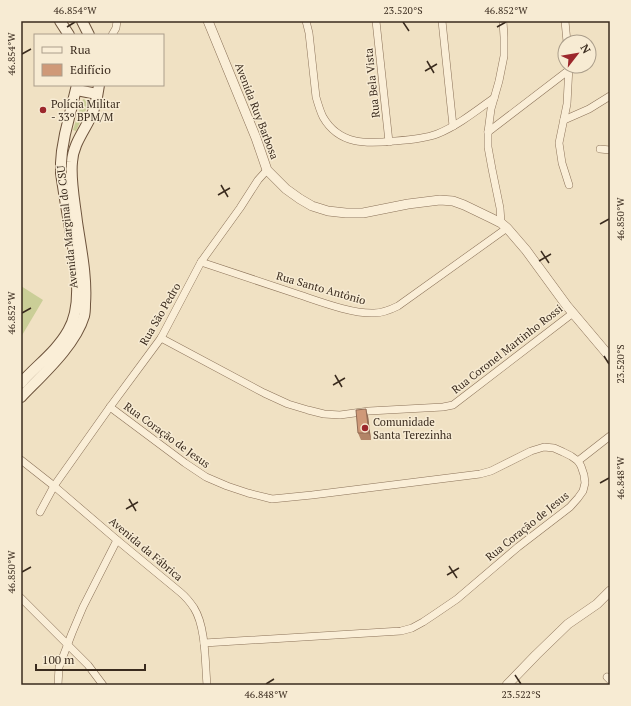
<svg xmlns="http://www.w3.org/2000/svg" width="631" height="706" viewBox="0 0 631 706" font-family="'PT Serif',serif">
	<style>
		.green { fill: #cace97 }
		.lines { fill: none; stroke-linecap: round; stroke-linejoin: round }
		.minor-casing { stroke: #8b7259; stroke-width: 8 }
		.tertiary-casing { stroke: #8b7259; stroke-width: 10 }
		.secondary-casing { stroke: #6d533c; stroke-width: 12 }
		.minor { stroke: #faeed7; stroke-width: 7 }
		.tertiary { stroke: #faeed7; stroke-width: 9 }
		.secondary { stroke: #faeed7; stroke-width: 10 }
		.wall { fill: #b28467 }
		.shaded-wall { fill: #916b54 }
		.building { fill: #cf9978; stroke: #916b54 }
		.ticks { fill: none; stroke: #3a2b1e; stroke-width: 1.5 }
		.poi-dot { fill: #9c272c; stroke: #f7ebd3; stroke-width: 1.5 }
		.labels { text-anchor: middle; stroke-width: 3; stroke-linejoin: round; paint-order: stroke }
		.street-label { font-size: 11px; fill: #3a2b1e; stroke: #f7ebd3 }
		.poi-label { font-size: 11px; fill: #3a2b1e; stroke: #f7ebd3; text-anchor: start }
		.neatline { fill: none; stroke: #3a2b1e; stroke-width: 1.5 }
		.ticks-label { font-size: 10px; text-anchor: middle; fill: #3a2b1e }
	</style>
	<rect width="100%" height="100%" fill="#f0e1c3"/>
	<g class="green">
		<polygon points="83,99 90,101 76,131 73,130"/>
		<polygon points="21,286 43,300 21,337"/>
	</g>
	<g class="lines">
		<g class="minor-casing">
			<g id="minor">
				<path d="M306,21l3,12 7,64c2,7 4,14 7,20 16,28 44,27 71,24 14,-1 30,-2 43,-7 20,-8 39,-23 57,-36"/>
				<polyline points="376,21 389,142"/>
				<polyline points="442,21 453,126"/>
				<polyline points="565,21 567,42"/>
				<polyline points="112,35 116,28 117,21"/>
				<polyline points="569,66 567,104 559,143 562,163 569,185"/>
				<polyline points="564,120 589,109 610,96"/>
				<polyline points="488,132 569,70"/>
				<polyline points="600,149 610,150"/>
				<polyline points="501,223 500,208 492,169 488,147 488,132 491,109 499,81 504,56 504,37 503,21"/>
				<path d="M201,262c33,11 66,22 99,33 21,7 53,19 74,18 9,0 16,-3 24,-7l109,-78"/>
				<polyline points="161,338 264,393 288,404 308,410 324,414 340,415 369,411 443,407 453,405 573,313"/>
				<polyline points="110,407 185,463 206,477 227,486 248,493 272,499 312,495 480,474 491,471 531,451 544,447 554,448 563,452 571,456 578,461 581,466 584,475 585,483 583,491 578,498 570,507 518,547 457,599 435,614 423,622 412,628 401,631 204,643"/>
				<path d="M21,460l33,26 63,54 63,52c6,5 10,10 14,16 12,19 11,55 13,77"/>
				<polyline points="578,461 610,436"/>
				<polyline points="40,512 54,486 110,407 161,338 201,262 240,208 258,180 267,170"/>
				<polyline points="21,598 88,665 103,685"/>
				<polyline points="607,677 610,680"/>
				<polyline points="58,685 59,667 72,633 83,607 117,540"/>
			</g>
		</g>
		<g class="tertiary-casing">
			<g id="tertiary">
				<polyline points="208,21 256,138 267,170 286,189 300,199 312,206 328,211 346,213 363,213 408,204 440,200 453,201 464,205 491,218 501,223 507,228 526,250 567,306 610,357"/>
				<polyline points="507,685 536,655 568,624 597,604 610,591"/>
			</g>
		</g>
		<g class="secondary-casing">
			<g id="secondary">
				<polyline points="60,21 69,35"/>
				<polyline points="82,21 89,35"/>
				<polyline points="77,90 97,94"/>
				<path d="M21,383c15,-17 36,-32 47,-52 16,-27 7,-68 3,-98 -4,-20 -7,-40 -10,-60v-10l1,-12 3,-17 12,-49"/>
				<path d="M21,397c21,-22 54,-51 63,-81 1,-4 1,-8 1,-12 2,-27 -4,-55 -8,-82 -2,-18 -7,-42 -5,-60 1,-19 14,-33 21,-50 3,-9 5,-18 6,-27"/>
			</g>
		</g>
		<use href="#minor" class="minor"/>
		<use href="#tertiary" class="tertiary"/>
		<use href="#secondary" class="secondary"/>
	</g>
	<polygon class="wall" points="368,416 371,440 361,440 358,433"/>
	<polygon class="shaded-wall" points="366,409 368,416 371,440 369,433"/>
	<polygon class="building" points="366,409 369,433 358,433 356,410"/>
	<path class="ticks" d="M403,22l6,9M67,27l8,-5M497,27l9,-5M22,54l9,-5M427,61l7,12M425,71l12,-7M221,185l7,12M218,195l12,-7M600,224l9,-5M541,251l8,12M539,261l12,-7M22,313l9,-5M604,356l5,8M335,375l7,12M333,385l12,-7M600,483l9,-5M129,499l7,12M126,509l12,-7M449,566l8,12M22,572l9,-5M447,575l12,-7M515,675l6,9M266,684l8,-5"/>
	<g class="poi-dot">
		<circle cx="43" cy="110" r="4"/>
		<circle cx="365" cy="428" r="4"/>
	</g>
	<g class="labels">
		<g class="street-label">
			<text transform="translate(372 83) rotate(-96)" y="4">Rua Bela Vista</text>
			<text transform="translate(257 111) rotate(69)" y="4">Avenida Ruy Barbosa</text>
			<text transform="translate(67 227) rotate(-96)" y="4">Avenida Marginal do CSU</text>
			<text transform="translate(321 288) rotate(16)" y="4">Rua Santo Antônio</text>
			<text transform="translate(160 314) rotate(-60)" y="4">Rua São Pedro</text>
			<text transform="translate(507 349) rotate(-38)" y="4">Rua Coronel Martinho Rossi</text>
			<text transform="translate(167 435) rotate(36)" y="4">Rua Coração de Jesus</text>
			<text transform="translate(527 526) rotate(-39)" y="4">Rua Coração de Jesus</text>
			<text transform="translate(146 549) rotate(40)" y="4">Avenida da Fábrica</text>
		</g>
		<g class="poi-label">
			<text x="51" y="108">Polícia Militar<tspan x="51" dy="13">- 33º BPM/M</tspan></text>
			<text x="373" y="426">Comunidade<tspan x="373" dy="13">Santa Terezinha</tspan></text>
		</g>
	</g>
	<rect width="631" height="706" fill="none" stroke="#f7ebd3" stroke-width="44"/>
	<rect x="34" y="34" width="130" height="52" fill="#f7ebd3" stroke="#ab9e8b"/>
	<rect x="42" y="47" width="20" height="6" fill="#faeed7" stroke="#ab9e8b"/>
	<text x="70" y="54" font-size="12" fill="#3a2b1e">Rua</text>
	<rect x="42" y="64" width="20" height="12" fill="#cf9978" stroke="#ab9e8b"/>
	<text x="70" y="74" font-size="12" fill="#3a2b1e">Edifício</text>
	<g transform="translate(577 54) rotate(59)"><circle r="19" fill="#f7ebd3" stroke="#ab9e8b"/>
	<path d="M0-3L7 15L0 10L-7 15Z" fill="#9c272c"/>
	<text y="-6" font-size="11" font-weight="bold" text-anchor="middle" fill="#3a2b1e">N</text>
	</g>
	<path d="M36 664v6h109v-6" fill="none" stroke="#3a2b1e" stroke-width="2"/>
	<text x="42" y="664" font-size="12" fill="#3a2b1e" stroke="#f7ebd3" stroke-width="3" paint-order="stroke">100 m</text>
	<rect x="22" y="22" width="587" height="662" class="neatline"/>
	<g class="ticks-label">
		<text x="75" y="14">46.854°W</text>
		<text x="403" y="14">23.520°S</text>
		<text x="506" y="14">46.852°W</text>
		<text transform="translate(11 54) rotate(-90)" y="4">46.854°W</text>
		<text transform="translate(620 219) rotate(-90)" y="4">46.850°W</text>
		<text transform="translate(11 313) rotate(-90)" y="4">46.852°W</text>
		<text transform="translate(620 364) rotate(-90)" y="4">23.520°S</text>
		<text transform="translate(620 478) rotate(-90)" y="4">46.848°W</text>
		<text transform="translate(11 572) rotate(-90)" y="4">46.850°W</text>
		<text x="266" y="698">46.848°W</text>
		<text x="521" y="698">23.522°S</text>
	</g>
</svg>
